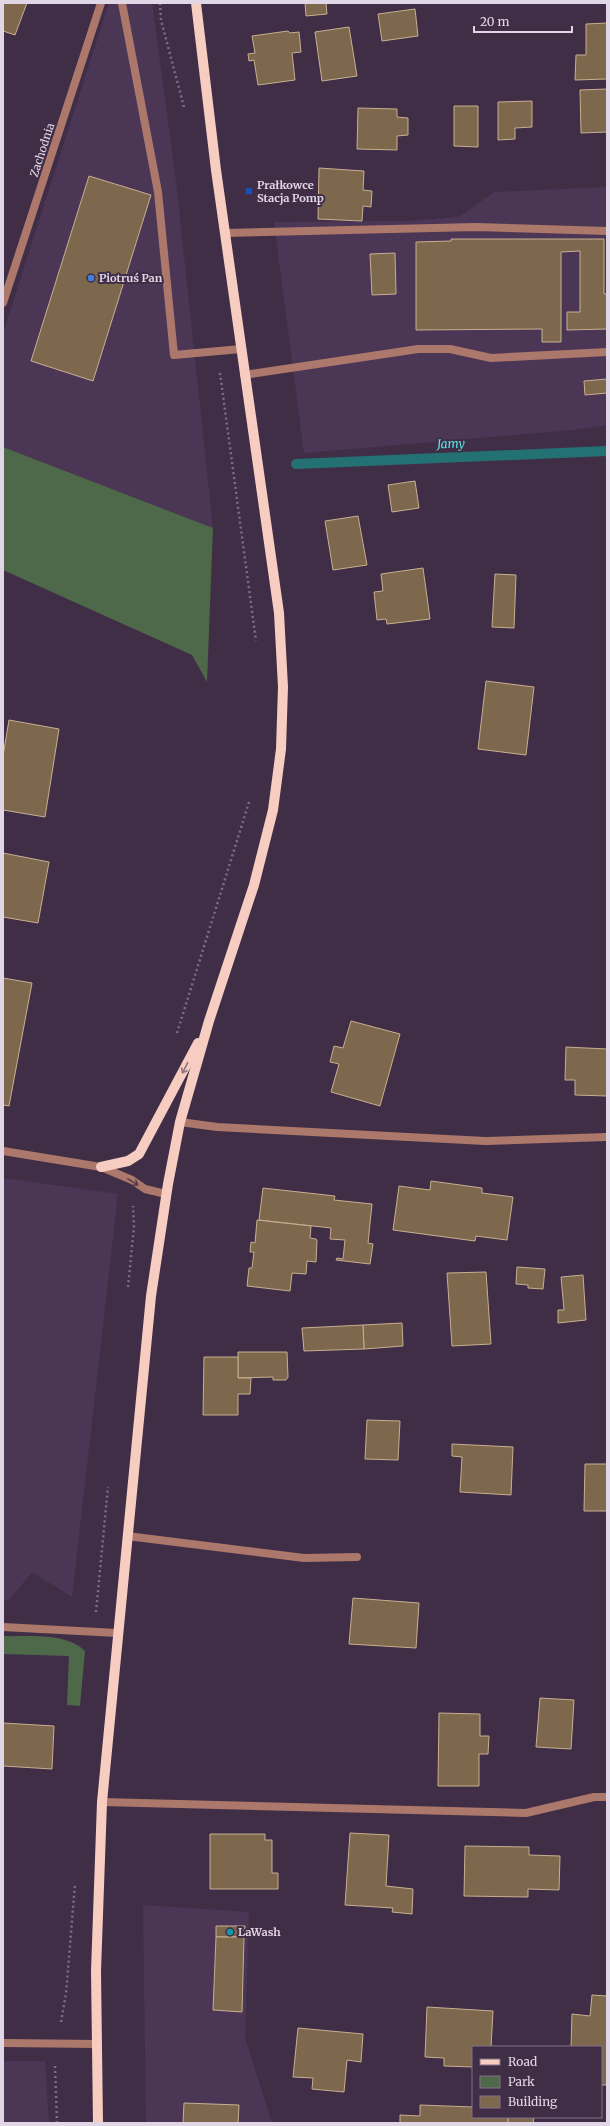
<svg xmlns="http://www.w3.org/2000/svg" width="610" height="2126" viewBox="0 0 610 2126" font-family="Merriweather,serif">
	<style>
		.built { fill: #4c3655 }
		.green { fill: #4e6949 }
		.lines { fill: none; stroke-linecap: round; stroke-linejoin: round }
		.stream { stroke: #247174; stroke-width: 10 }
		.building { fill: #7e684d; stroke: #c8af92 }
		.path { stroke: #7d6e84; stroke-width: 2.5; stroke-dasharray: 2 3; stroke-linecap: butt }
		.service { stroke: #ac786b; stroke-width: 8 }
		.minor { stroke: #ac786b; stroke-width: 8 }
		.primary { stroke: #f7ccc1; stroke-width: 10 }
		.oneway { stroke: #92757e }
		.oneway2 { stroke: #563d4e }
		.transit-dot { fill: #1a4fb4; stroke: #402e47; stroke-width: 1.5 }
		.shop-dot { fill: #3f7fe0; stroke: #402e47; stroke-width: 1.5 }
		.culture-dot { fill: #0f9aa8; stroke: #402e47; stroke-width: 1.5 }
		.labels { text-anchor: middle; stroke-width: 4; stroke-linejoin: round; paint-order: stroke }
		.street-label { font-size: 11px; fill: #e1d6e6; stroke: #402e47 }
		.poi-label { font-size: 11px; font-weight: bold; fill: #e1d6e6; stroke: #402e47; text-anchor: start }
		.water-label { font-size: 12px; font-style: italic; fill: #58e8ed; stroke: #402e47 }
	</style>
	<rect width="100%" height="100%" fill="#402e47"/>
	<g class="built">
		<polygon points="109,3 152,3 176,182 213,528 3,447 3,333"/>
		<polygon points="607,187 607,425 572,430 304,453 274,222 407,221 459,217 494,192"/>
		<polygon points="3,1178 118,1194 72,1597 32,1572 9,1600 3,1600"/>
		<polygon points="143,1905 249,1912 245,2038 272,2123 146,2123"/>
		<polygon points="3,2061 45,2061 49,2123 3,2123"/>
	</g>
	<g class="green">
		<polygon points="3,447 213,528 207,682 192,655 3,570"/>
		<path d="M3,1636c26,1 62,-4 82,15l-5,55 -13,-1 2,-49 -66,-2z"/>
	</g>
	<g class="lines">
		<polyline class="stream" points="296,464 607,451"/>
	</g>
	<g class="building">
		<polygon points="3,3 27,3 15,35 3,31"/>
		<polygon points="305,3 326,3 327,14 306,16"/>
		<polygon points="415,9 418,36 382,41 378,14"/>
		<polygon points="607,23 607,79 575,80 576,55 586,55 586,24"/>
		<polygon points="349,27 357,76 322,81 315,32"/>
		<polygon points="288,31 290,33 299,32 301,52 292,53 295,80 258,85 254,60 249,61 248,54 255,53 252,36"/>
		<polygon points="607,89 607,132 581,133 580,90"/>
		<polygon points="532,101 532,127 515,128 515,139 498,140 498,102"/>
		<polygon points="454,106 478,106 478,147 454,146"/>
		<polygon points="358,108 397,109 397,117 408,118 408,135 397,136 397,150 357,149"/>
		<polygon points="319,168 364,171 363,190 372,191 371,207 363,206 362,221 318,219"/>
		<polygon points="89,176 151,195 93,381 31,361"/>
		<polygon points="451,239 604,239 604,294 607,294 607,329 567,330 567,312 580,312 580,251 561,252 561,342 542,342 542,329 416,330 416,242 451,241"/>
		<polygon points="395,253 396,294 372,295 370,254"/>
		<polygon points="607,379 607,393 585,395 584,381"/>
		<polygon points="415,481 419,508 392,512 388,485"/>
		<polygon points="358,516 367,565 333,570 325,521"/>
		<polygon points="423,568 430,619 387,624 386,619 377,620 374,592 383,591 381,574"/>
		<polygon points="495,574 516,575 514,628 492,627"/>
		<polygon points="486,681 534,687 526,755 478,749"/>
		<polygon points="9,720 59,729 45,817 3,810 3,756"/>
		<polygon points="3,853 49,862 38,923 3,917"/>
		<polygon points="3,978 32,983 9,1106 3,1105"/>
		<polygon points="351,1021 400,1034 380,1106 331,1092 339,1064 330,1062 334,1046 343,1048"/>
		<polygon points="566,1047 607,1049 607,1096 575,1095 575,1080 565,1080"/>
		<polygon points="431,1181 482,1188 482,1193 513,1197 507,1240 476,1236 475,1241 393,1230 399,1186 430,1190"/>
		<polygon points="263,1188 335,1196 334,1200 372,1204 368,1243 373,1244 370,1264 336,1260 337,1258 343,1259 345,1240 330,1239 331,1228 259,1220"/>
		<polygon points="257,1220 311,1226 310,1238 316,1239 317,1241 316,1262 307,1261 306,1274 292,1273 290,1291 247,1286 249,1268 252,1268 254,1252 250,1252 251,1242 255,1243"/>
		<polygon points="517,1267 545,1269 543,1289 528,1288 528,1285 516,1284"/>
		<polygon points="486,1272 491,1344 452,1346 447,1273"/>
		<polygon points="583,1275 586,1320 558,1323 558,1310 564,1310 561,1277"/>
		<polygon points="402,1323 403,1346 364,1349 363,1325"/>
		<polygon points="363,1325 364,1349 304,1351 302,1328"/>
		<polygon points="238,1352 287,1352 288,1377 286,1380 273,1380 273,1377 238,1378"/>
		<polygon points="204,1357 238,1357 238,1378 251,1378 250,1394 238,1394 238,1415 203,1415"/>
		<polygon points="367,1420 400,1421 398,1460 365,1459"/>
		<polygon points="452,1444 513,1447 511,1495 460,1492 462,1457 452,1456"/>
		<polygon points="585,1464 607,1464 607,1511 584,1511"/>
		<polygon points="353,1598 419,1603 416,1648 349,1644"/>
		<polygon points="540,1698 574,1700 571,1749 536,1747"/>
		<polygon points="439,1713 480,1714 480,1736 489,1736 488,1754 479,1754 479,1786 438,1786"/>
		<polygon points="3,1723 54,1726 52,1769 3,1766"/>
		<polygon points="350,1833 389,1835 386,1886 413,1889 412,1914 392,1912 393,1908 345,1905"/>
		<polygon points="210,1834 265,1834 265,1840 272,1840 272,1873 278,1873 278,1889 210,1889"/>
		<polygon points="465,1846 529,1847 529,1855 560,1856 559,1890 528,1889 528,1897 464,1896"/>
		<polygon points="216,1926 245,1926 244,1937 216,1937"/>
		<polygon points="216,1937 244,1937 242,2012 213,2010"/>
		<polygon points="592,1995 607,1996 607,2085 601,2085 601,2047 571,2047 572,2014 590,2016"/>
		<polygon points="427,2007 493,2011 491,2047 473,2047 473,2067 444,2066 444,2058 425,2057"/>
		<polygon points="298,2028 363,2034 361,2062 347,2060 344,2092 312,2089 313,2078 293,2077"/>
		<polygon points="184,2103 239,2105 238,2123 183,2123"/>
		<polygon points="420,2105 473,2107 473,2117 508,2117 508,2123 400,2123 400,2115 420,2116"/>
		<polygon points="508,2117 534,2117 533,2123 508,2123"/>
	</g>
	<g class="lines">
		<g class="path">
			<polyline points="160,3 161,20 184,107"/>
			<polyline points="220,373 256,641"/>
			<polyline points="177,1033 250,799"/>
			<polyline points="128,1287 134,1227 133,1206"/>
			<polyline points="96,1612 108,1487"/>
			<polyline points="61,2022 66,1994 75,1884"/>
			<polyline points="55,2066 57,2123"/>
		</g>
		<g class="service">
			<polyline points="122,3 158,192 174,355 241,349"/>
			<polyline points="225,233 476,227 607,231"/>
			<polyline points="244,375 418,349 450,349 491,358 607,352"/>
			<polyline points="180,1122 217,1127 485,1141 607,1137"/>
			<polyline points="127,1536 304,1558 357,1557"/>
			<polyline points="102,1802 526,1813 594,1797 607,1797"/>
		</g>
		<g class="minor">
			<polyline points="3,303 101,3"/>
			<polyline points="3,1151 101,1167 132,1180 145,1189 166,1194"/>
			<polyline points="3,1627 117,1633"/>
			<polyline points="3,2043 97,2044"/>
		</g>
		<g class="primary">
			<polyline points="101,1167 128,1161 139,1154 198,1043"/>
			<polyline points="98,2123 96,1971 102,1802 151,1296 168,1184 180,1122 209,1021 254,885 273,810 281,749 283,687 279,613 216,170 196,3"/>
		</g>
	</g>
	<defs><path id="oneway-shaft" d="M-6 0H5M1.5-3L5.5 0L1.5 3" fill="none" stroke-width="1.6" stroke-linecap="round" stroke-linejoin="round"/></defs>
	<use class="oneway" href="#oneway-shaft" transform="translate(185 1068) rotate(117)"/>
	<use class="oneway2" href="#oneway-shaft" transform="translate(133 1182) rotate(31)"/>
	<rect class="transit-dot" x="245" y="187" width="8" height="8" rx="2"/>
	<circle class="shop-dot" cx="91" cy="278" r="4"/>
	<circle class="culture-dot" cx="230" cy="1932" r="4"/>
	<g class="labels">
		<g class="street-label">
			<text transform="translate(42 150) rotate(-72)" y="4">Zachodnia</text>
		</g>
		<g class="poi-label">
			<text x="257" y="189">Prałkowce<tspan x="257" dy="13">Stacja Pomp</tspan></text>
			<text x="99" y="282">Piotruś Pan</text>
			<text x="238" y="1936">LaWash</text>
		</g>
		<g class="water-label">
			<text transform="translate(451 444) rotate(-2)" y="4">Jamy</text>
		</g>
	</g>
	<rect width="610" height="2126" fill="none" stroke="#e1d6e6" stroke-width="8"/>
	<rect x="472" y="2046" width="130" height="72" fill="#402e47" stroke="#807187"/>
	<rect x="480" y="2059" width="20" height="6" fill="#f7ccc1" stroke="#807187"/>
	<text x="508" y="2066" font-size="12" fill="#e1d6e6">Road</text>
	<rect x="480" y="2076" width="20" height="12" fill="#4e6949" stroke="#807187"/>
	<text x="508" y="2086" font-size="12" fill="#e1d6e6">Park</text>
	<rect x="480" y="2096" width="20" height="12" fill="#7e684d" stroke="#807187"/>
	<text x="508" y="2106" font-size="12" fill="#e1d6e6">Building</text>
	<path d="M474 26v6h98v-6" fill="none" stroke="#e1d6e6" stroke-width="2"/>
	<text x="480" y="26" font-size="12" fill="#e1d6e6" stroke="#402e47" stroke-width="3" paint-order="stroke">20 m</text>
</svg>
